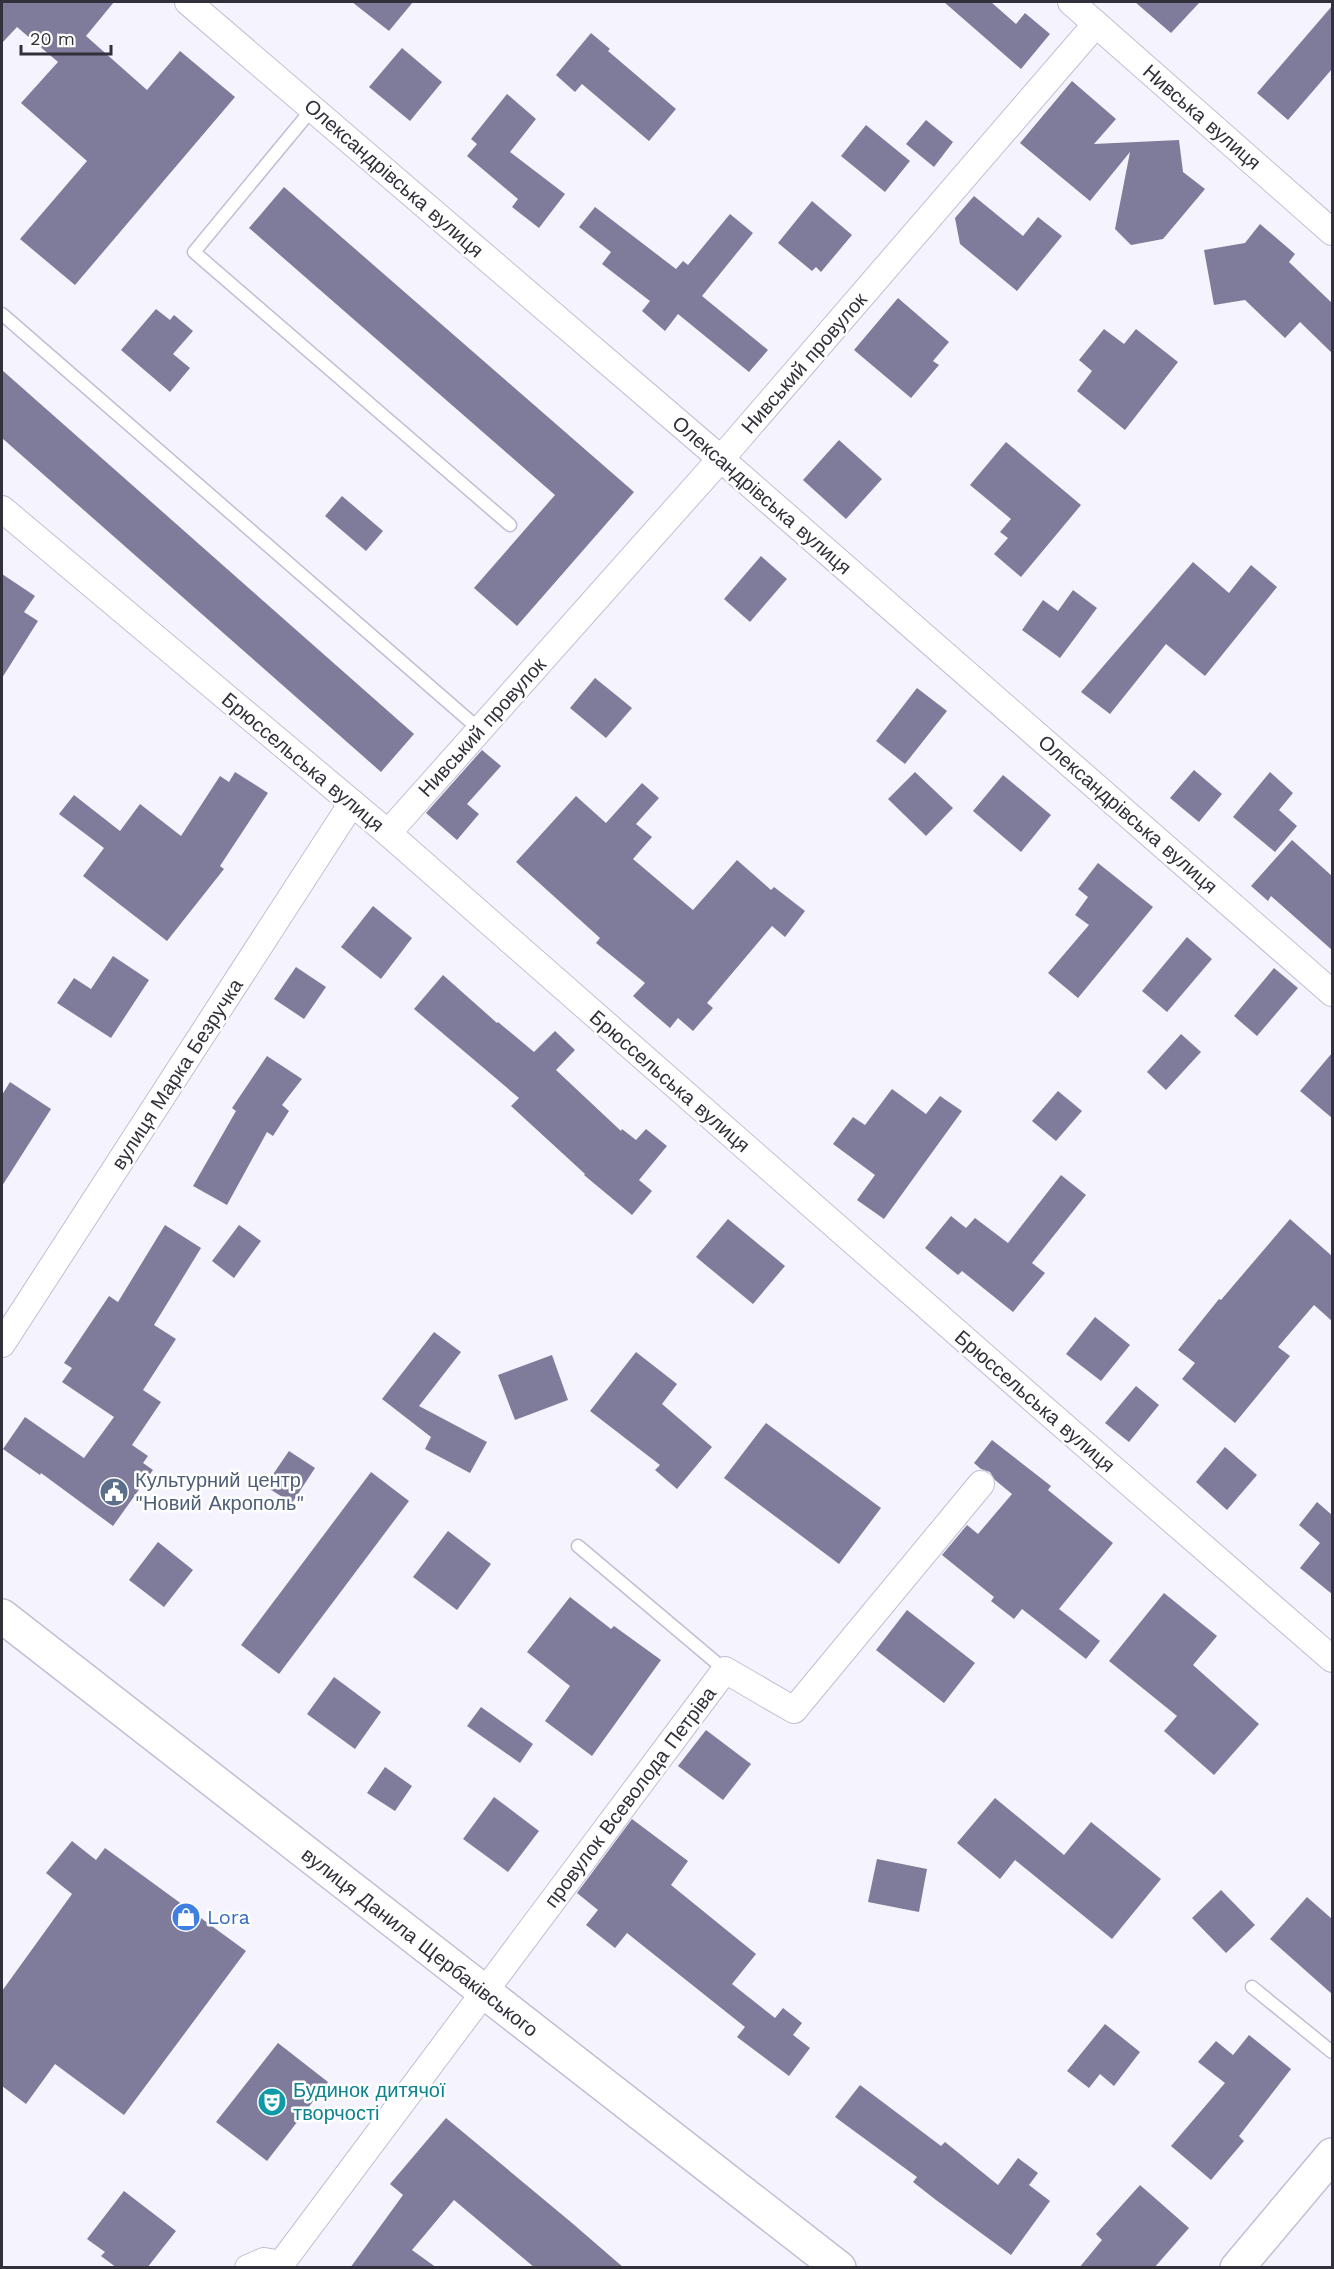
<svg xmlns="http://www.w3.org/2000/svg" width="1334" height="2269" viewBox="0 0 1334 2269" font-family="'Work Sans',sans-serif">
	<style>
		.building { fill: #7f7b9a }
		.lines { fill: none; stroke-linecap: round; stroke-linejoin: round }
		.lane-casing { stroke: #c0bed5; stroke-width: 15 }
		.street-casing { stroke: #c0bed5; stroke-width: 28 }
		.secondary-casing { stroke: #c0bed5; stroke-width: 36 }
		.lane { stroke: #fff; stroke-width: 12 }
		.street { stroke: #fff; stroke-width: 26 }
		.secondary { stroke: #fff; stroke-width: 33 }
		.labels { text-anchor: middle; stroke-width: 5; stroke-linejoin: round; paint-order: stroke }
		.street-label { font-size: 20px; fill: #32313b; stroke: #fff }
		.service-label { font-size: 20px; fill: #4e5e75; stroke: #fff; text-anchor: start }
		.shop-label { font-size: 20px; fill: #366cbe; stroke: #fff; text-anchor: start }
		.culture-label { font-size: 20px; fill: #0d838f; stroke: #fff; text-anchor: start }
	</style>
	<rect width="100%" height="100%" fill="#f5f4fe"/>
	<g class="building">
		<polygon points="2,2 114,2 86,36 147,90 180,51 235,97 75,285 20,239 87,161 21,103 58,62 17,27 2,43"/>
		<polygon points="352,2 413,2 389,31"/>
		<polygon points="944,2 991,2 1016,24 1025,13 1050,34 1021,69"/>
		<polygon points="1135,2 1200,2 1171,33"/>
		<polygon points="1332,6 1332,69 1288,120 1257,93"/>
		<polygon points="591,33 610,49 608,51 676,109 649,141 582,84 575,92 556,75"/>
		<polygon points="402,48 442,82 410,121 369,87"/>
		<polygon points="1072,81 1116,119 1094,144 1179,140 1183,172 1205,189 1163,239 1131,245 1115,229 1130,152 1090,201 1020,143"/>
		<polygon points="507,94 536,119 510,152 565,194 539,228 512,207 518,199 467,156 477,144 471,139"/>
		<polygon points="926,120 953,142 934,167 906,144"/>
		<polygon points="866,125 910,161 885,192 841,156"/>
		<polygon points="284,187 634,492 517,626 474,588 555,495 249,228"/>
		<polygon points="974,196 1023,236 1038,217 1062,236 1017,291 960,244 955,218"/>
		<polygon points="812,201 852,235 821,272 816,267 812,271 778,243"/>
		<polygon points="595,207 676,269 683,261 688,265 730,214 753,233 702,296 768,350 749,372 678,314 665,331 642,311 650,301 602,264 611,252 579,227"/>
		<polygon points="1260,224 1295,254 1289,262 1332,303 1332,353 1300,322 1285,338 1245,300 1214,305 1204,250 1245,243"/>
		<polygon points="898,298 949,342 933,361 939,365 911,398 854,350"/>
		<polygon points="156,309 170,320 174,315 193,331 173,354 190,368 170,392 121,350"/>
		<polygon points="1104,329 1124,344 1136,329 1178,362 1125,430 1077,391 1092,371 1079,360"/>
		<polygon points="2,370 414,734 381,772 2,438"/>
		<polygon points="839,440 882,479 846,519 803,480"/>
		<polygon points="1006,442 1081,505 1021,577 994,554 1008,538 1000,532 1011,519 970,485"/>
		<polygon points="342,496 383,531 366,551 325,516"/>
		<polygon points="761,556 787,579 750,622 724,599"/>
		<polygon points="1193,562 1229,593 1251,565 1277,587 1205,676 1166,644 1110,714 1081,692"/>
		<polygon points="2,574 35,596 24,612 38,621 2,678"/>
		<polygon points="1073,590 1097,608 1060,658 1022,630 1043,600 1058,611"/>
		<polygon points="595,678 632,708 606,738 570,708"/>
		<polygon points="917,688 947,711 905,764 876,741"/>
		<polygon points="482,750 501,766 467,804 479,814 457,840 426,813"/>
		<polygon points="1194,770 1222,794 1199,822 1170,798"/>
		<polygon points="235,772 268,793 220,866 224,869 167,941 83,876 104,848 59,814 74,795 120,831 140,804 181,836 220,776 229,782"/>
		<polygon points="915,772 953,808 926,836 888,799"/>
		<polygon points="1270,772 1293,793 1279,810 1297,826 1275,852 1233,817"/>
		<polygon points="1003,775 1051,815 1021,852 973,811"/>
		<polygon points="642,783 659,798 636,824 652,837 633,859 693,910 737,860 771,890 774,887 805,911 785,937 772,926 707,1003 713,1008 693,1031 678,1018 670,1028 633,996 645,983 596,943 600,938 516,862 576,796 606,823"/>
		<polygon points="1292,840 1332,876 1332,950 1271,896 1268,901 1251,886"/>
		<polygon points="1098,863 1153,907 1078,998 1048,973 1089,925 1075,915 1088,897 1078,889"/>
		<polygon points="373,906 412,938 381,979 341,947"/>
		<polygon points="1187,937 1212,959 1167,1012 1142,991"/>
		<polygon points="113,956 149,980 111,1038 57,1003 74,978 91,989"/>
		<polygon points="296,967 326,987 304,1019 274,999"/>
		<polygon points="1274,968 1298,988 1257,1036 1234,1016"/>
		<polygon points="443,975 497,1023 498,1022 534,1052 555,1031 575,1050 556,1070 621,1131 622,1129 636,1140 646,1129 667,1146 639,1180 652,1191 632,1215 584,1175 585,1174 511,1106 519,1098 414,1009"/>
		<polygon points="1181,1034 1201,1052 1166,1090 1147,1072"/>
		<polygon points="1332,1053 1332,1118 1300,1091"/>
		<polygon points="267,1056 302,1079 282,1105 289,1111 273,1136 267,1132 227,1205 193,1186 236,1111 232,1108"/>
		<polygon points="10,1082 51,1109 2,1186 2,1095"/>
		<polygon points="892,1089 926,1114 940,1096 962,1111 884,1219 857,1200 875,1175 833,1144 853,1117 865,1125"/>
		<polygon points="1058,1091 1082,1111 1056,1141 1032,1121"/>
		<polygon points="1061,1175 1086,1195 1032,1263 1045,1273 1013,1312 962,1271 958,1275 925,1248 951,1216 966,1228 975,1218 1008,1243"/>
		<polygon points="728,1219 785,1266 753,1304 696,1257"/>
		<polygon points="1290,1219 1332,1256 1332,1321 1314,1305 1278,1347 1290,1356 1235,1423 1182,1379 1195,1363 1178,1350 1219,1299 1221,1300"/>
		<polygon points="165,1225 201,1248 154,1325 176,1339 143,1390 161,1402 132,1445 148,1456 143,1463 153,1470 113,1526 41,1473 40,1475 3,1449 25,1417 84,1458 114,1417 62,1382 72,1368 64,1363 109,1296 118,1302"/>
		<polygon points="239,1225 261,1241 234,1278 212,1261"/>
		<polygon points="1095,1317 1130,1345 1101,1381 1066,1354"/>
		<polygon points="434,1332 461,1352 419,1406 487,1442 470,1473 425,1449 431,1437 382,1399"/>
		<polygon points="636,1352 677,1384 662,1404 712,1447 677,1489 655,1470 660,1465 590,1411"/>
		<polygon points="552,1355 568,1400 515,1420 498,1375"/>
		<polygon points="1136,1386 1159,1405 1129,1442 1105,1423"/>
		<polygon points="766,1423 881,1508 839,1564 724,1478"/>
		<polygon points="992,1440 1051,1486 1048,1490 1113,1543 1059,1609 1100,1641 1086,1659 1022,1609 1014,1619 991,1601 994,1597 942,1555 967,1525 978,1534 1012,1494 995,1480 990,1472 981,1469 974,1463"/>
		<polygon points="1225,1447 1257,1475 1227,1510 1196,1482"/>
		<polygon points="289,1451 315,1468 292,1503 265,1486"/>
		<polygon points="371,1472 409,1501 279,1674 241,1645"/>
		<polygon points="1317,1502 1332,1515 1332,1594 1300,1568 1320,1543 1299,1525"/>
		<polygon points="448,1531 491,1564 457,1610 413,1577"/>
		<polygon points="158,1542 193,1570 164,1607 129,1580"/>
		<polygon points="1164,1593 1217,1636 1193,1665 1259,1724 1214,1775 1164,1731 1177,1716 1109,1661"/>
		<polygon points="570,1597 611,1629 614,1626 661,1660 592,1756 545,1721 570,1686 527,1652"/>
		<polygon points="907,1610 975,1663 944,1703 876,1650"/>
		<polygon points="334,1677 381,1712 355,1749 307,1714"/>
		<polygon points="481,1707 533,1744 520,1763 467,1726"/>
		<polygon points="706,1730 751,1764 723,1800 678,1766"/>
		<polygon points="385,1767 412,1786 395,1811 367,1793"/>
		<polygon points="494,1797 539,1831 508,1872 463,1839"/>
		<polygon points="995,1798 1064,1855 1091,1822 1161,1879 1112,1939 1015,1860 1000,1879 957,1843"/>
		<polygon points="632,1819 688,1861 671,1885 756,1954 732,1984 775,2018 783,2008 802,2023 793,2035 810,2048 789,2076 737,2037 745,2027 627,1933 615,1948 586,1925 598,1910 577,1893"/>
		<polygon points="72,1841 96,1860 105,1848 246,1951 124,2115 55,2064 26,2104 2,2086 2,1991 72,1894 46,1873"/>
		<polygon points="877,1859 927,1869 919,1912 868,1902"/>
		<polygon points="1221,1890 1255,1925 1226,1953 1192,1918"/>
		<polygon points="1307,1897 1332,1919 1332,1994 1270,1939"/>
		<polygon points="1105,2024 1140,2052 1114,2086 1100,2074 1089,2088 1067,2071"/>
		<polygon points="1249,2035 1291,2069 1239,2136 1244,2141 1211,2180 1171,2146 1225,2083 1198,2062 1216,2041 1233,2055"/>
		<polygon points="278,2043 328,2082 267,2161 216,2122"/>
		<polygon points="860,2085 941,2146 945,2142 998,2185 1018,2158 1038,2173 1029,2185 1050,2201 1011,2255 936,2200 913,2182 917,2177 835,2117"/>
		<polygon points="446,2118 572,2223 624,2268 535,2268 454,2200 412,2250 437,2268 350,2268 403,2195 390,2184"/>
		<polygon points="1140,2185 1189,2228 1154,2268 1079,2268 1102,2240 1096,2234"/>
		<polygon points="124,2191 176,2231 147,2268 117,2268 101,2256 105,2252 87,2239"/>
	</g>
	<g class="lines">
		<g class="lane-casing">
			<g id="lane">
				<polyline points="313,108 194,252 510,525"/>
				<polyline points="2,314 479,729"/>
				<polyline points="578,1546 725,1670"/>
				<polyline points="1252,1987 1332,2052"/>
			</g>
		</g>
		<g class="street-casing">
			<g id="street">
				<polyline points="188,2 721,459 1332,993"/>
				<polyline points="1071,2 1332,232"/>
				<polyline points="2,509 388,833 1035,1401 1332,1659"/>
				<polyline points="388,833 732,446 1096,24"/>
				<polyline points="2,1344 352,803"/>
				<polyline points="281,2264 725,1670 794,1710 981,1484"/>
				<polyline points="248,2268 264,2261 281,2264"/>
			</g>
		</g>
		<g class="secondary-casing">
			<g id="secondary">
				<polyline points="2,1616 839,2268"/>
				<polyline points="1237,2268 1332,2155"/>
			</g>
		</g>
		<use href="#lane" class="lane"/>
		<use href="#street" class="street"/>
		<use href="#secondary" class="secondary"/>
	</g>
	<defs>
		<g id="civic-disc" transform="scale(1.5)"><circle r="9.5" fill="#5c6f8a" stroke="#fff"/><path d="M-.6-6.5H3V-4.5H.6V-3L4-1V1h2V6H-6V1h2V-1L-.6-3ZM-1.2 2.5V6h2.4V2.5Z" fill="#fff"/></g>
		<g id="shop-disc" transform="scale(1.5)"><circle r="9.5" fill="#3f7fe0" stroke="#fff"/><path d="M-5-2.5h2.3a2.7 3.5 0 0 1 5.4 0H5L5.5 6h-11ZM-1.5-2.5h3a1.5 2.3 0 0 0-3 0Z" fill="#fff"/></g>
		<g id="theatre-disc" transform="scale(1.5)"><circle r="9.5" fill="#0f9aa8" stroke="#fff"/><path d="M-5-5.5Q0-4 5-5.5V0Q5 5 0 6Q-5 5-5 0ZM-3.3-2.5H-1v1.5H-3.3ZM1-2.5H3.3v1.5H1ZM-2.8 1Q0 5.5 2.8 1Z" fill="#fff"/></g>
	</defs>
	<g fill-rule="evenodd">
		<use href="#civic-disc" x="114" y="1492"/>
		<use href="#shop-disc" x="186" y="1917"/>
		<use href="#theatre-disc" x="272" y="2102"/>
	</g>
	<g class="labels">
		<g class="street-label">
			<text transform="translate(1202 117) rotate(41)" y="7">Нивська вулиця</text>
			<text transform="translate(394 178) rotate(41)" y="7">Олександрівська вулиця</text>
			<text transform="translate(804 363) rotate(-49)" y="7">Нивський провулок</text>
			<text transform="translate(762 495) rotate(41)" y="7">Олександрівська вулиця</text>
			<text transform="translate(482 727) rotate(-48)" y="7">Нивський провулок</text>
			<text transform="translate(303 762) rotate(40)" y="7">Брюссельська вулиця</text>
			<text transform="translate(1128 814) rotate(41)" y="7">Олександрівська вулиця</text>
			<text transform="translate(177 1074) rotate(-57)" y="7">вулиця Марка Безручка</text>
			<text transform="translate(670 1081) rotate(41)" y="7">Брюссельська вулиця</text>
			<text transform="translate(1035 1401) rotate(41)" y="7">Брюссельська вулиця</text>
			<text transform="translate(630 1797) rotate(-53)" y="7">провулок Всеволода Петріва</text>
			<text transform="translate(420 1942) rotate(38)" y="7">вулиця Данила Щербаківського</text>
		</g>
		<g class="service-label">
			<text x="135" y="1487">Культурний центр<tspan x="135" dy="23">"Новий Акрополь"</tspan></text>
		</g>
		<g class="shop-label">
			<text x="207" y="1924">Lora</text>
		</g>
		<g class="culture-label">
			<text x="293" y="2097">Будинок дитячої<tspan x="293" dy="23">творчості</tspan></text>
		</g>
	</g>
	<rect width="1334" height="2269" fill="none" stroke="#32313b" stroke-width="6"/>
	<path d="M21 45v9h90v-9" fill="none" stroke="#32313b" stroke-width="3"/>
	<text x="30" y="45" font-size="18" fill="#32313b" stroke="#ffffff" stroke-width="4.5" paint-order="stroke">20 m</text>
</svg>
